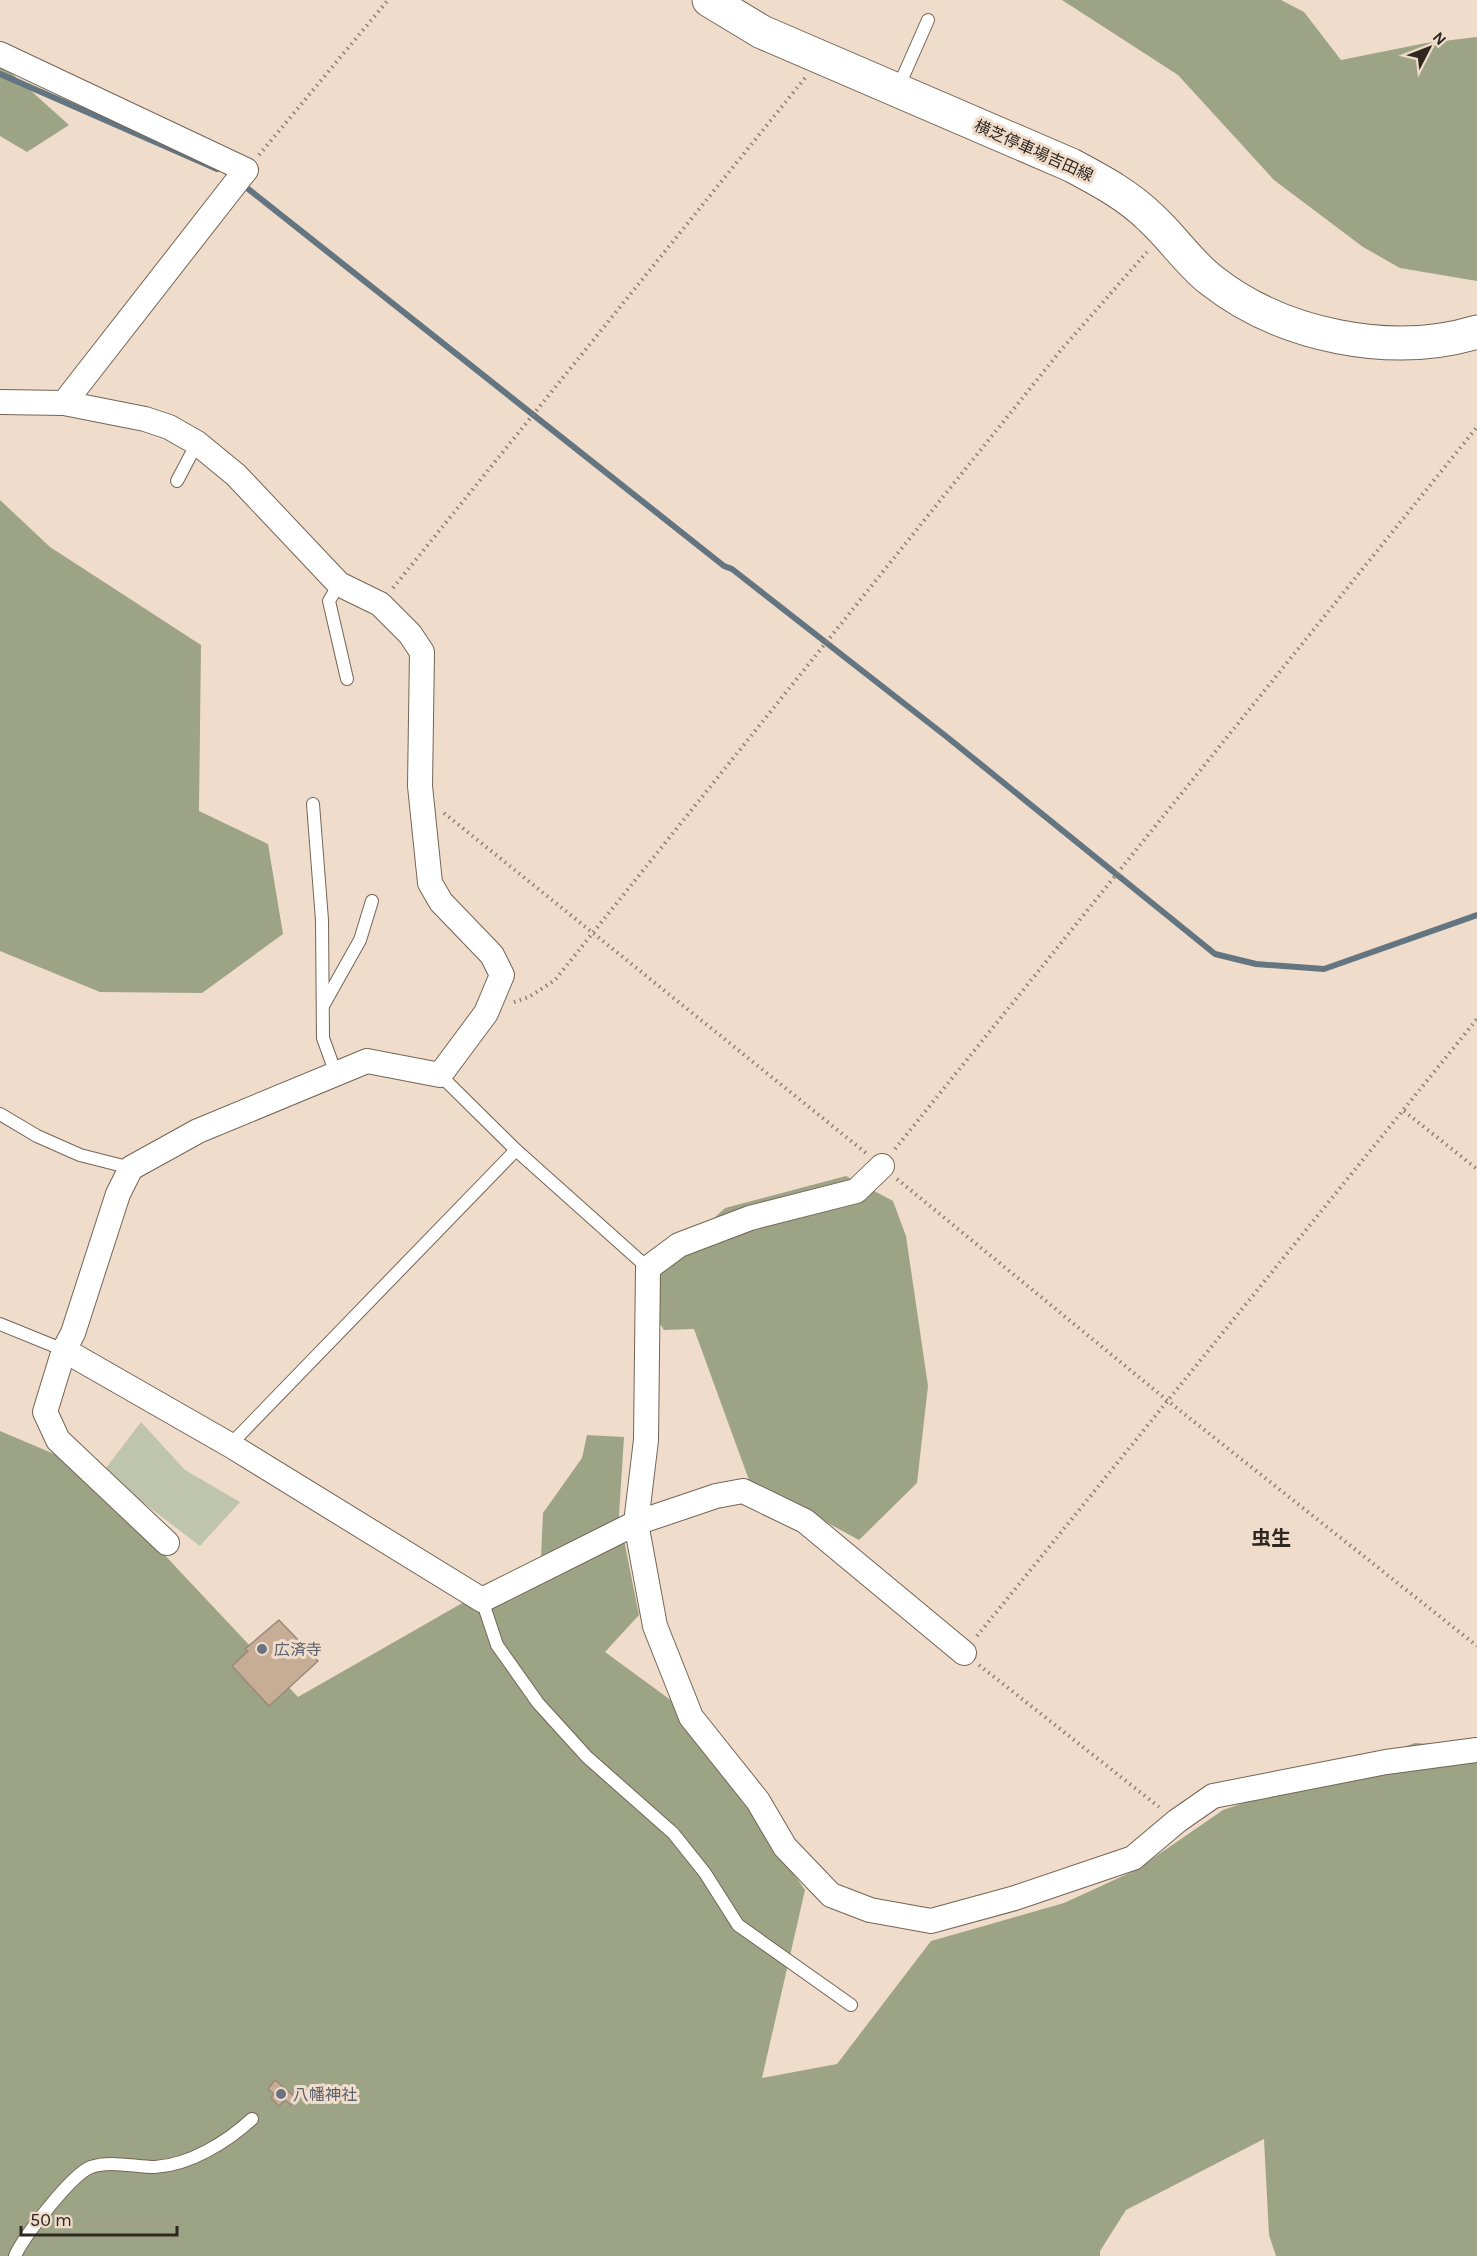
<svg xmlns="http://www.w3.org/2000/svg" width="1477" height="2256" viewBox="0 0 1477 2256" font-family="Karla,'Noto Sans JP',sans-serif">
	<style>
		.green { fill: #bfc5ac }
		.forest { fill: #9ca485 }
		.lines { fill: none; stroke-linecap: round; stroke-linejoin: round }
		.stream { stroke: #637581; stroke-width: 6 }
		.building { fill: #c7ac96; stroke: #9c897a; stroke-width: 1.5 }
		.service-casing { stroke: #756455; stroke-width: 14 }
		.minor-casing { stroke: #756455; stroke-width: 26 }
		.secondary-casing { stroke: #756455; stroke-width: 35 }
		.path { stroke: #8e8175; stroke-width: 4; stroke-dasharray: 1.5 4.5; stroke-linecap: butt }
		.service { stroke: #fff; stroke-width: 12 }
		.minor { stroke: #fff; stroke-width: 24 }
		.secondary { stroke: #fff; stroke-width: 33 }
		.worship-dot { fill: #6b7280; stroke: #f0dccb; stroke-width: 2 }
		.labels { text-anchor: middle; stroke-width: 6; stroke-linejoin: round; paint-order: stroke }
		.street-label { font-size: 16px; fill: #2f2821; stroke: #f0dccb }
		.worship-label { font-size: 16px; fill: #5b616d; stroke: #f0dccb; text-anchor: start }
		.quarter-label { font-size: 20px; font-weight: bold; fill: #2f2821; stroke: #f0dccb }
	</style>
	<rect width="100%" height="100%" fill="#f0dccb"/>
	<polygon class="green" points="141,1422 185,1470 240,1502 200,1546 103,1472"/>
	<g class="forest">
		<polygon points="1062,0 1281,0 1304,12 1341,60 1426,43 1477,37 1477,281 1400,268 1363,247 1274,180 1178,75"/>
		<polygon points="0,63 69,125 27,152 0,136"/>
		<polygon points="0,500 50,547 201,645 199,811 268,844 283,934 202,993 100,992 0,951"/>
		<polygon points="846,1176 893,1201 906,1236 928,1386 917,1483 859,1540 749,1480 694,1329 664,1330 637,1289 725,1208"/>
		<polygon points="0,1431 80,1465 298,1697 541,1558 543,1513 582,1458 587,1435 624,1437 619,1515 639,1615 605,1652 672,1701 805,1890 762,2078 837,2064 931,1941 1064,1903 1136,1870 1223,1810 1415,1743 1477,1747 1477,2256 1276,2256 1269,2235 1264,2139 1126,2210 1100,2251 1100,2256 0,2256"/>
	</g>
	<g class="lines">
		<g class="stream">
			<polyline points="0,74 217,169"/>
			<polyline points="242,184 724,566 732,569 947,737 1215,954 1256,964 1324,969 1477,915"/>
		</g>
	</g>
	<g class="building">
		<polygon points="279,1620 318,1661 269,1706 232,1666 248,1651 245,1649"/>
		<polygon points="275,2080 297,2099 291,2105 285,2100 279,2106 271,2098 274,2094 268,2089"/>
	</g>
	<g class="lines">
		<g class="service-casing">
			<g id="service">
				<polyline points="898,88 928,20"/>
				<polyline points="177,481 197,443"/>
				<polyline points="339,584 329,601 347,679"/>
				<polyline points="313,804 322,920 323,1038 336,1074"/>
				<polyline points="324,1004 360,940 372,901"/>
				<polyline points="440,1075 516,1150 648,1268"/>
				<polyline points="0,1114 37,1136 80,1155 131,1168"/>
				<polyline points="0,1324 64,1350"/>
				<polyline points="230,1445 516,1150"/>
				<polyline points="482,1600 497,1645 538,1703 587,1757 673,1833 705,1873 738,1925 851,2005"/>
				<path d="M15,2256c9,-20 57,-82 76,-89 19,-7 44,0 64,0 35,-2 72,-25 97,-48"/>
			</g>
		</g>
		<g class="minor-casing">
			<g id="minor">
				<polyline points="0,54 246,170"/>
				<polyline points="0,402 64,403 145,419 169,427 197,443 236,475 339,584 380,604 410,634 422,652 420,786 430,883 441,902 492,955 502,975 486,1013 440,1075 367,1061 198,1131 131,1168 118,1194 73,1333 64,1350 45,1412 58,1440 167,1543"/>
				<polyline points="64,403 245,171"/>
				<polyline points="882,1166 856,1191 750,1218 679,1245 648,1268 646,1440 636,1523 655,1626 691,1717 758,1801 785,1847 831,1895 870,1910 931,1921 1015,1898 1133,1858 1177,1821 1213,1796 1386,1762 1477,1750"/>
				<polyline points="64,1350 230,1445 482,1600 636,1523 716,1496 743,1491 805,1521 964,1653"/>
			</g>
		</g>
		<g class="secondary-casing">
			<path id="secondary" d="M709,0l53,32 309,133c28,15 57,30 80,53 21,19 38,45 60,62 71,56 180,78 266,52"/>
		</g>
		<g class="path">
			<polyline points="259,155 388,0"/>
			<polyline points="393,588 805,78"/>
			<polyline points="444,813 866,1153"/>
			<polyline points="514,1002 529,997 555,980 1061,350 1147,252"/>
			<polyline points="1404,1111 1477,1169"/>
			<polyline points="895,1149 1477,427"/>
			<polyline points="897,1179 1168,1401 1477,1646"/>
			<polyline points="977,1636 1477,1019"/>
			<polyline points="979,1665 1159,1807"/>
		</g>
		<use href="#service" class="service"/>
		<use href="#minor" class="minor"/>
		<use href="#secondary" class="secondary"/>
	</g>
	<g class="worship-dot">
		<circle cx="262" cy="1649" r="6"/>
		<circle cx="281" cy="2094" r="6"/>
	</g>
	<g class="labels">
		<g class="street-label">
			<text transform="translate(1034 150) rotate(24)" y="6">横芝停車場吉田線</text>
		</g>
		<g class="worship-label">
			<text x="274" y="1655">広済寺</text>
			<text x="293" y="2100">八幡神社</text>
		</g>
		<g class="quarter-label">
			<text x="1271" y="1545">虫生</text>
		</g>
	</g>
	<g transform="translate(1429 48) rotate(48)" stroke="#f0dccb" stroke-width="4.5" paint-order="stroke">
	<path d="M0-4.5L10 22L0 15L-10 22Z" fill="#2f2821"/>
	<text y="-9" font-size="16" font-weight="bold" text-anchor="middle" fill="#2f2821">N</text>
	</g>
	<path d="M21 2226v9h156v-9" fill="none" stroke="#2f2821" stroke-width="3"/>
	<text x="30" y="2226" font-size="18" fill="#2f2821" stroke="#f0dccb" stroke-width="4.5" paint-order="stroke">50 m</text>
</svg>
